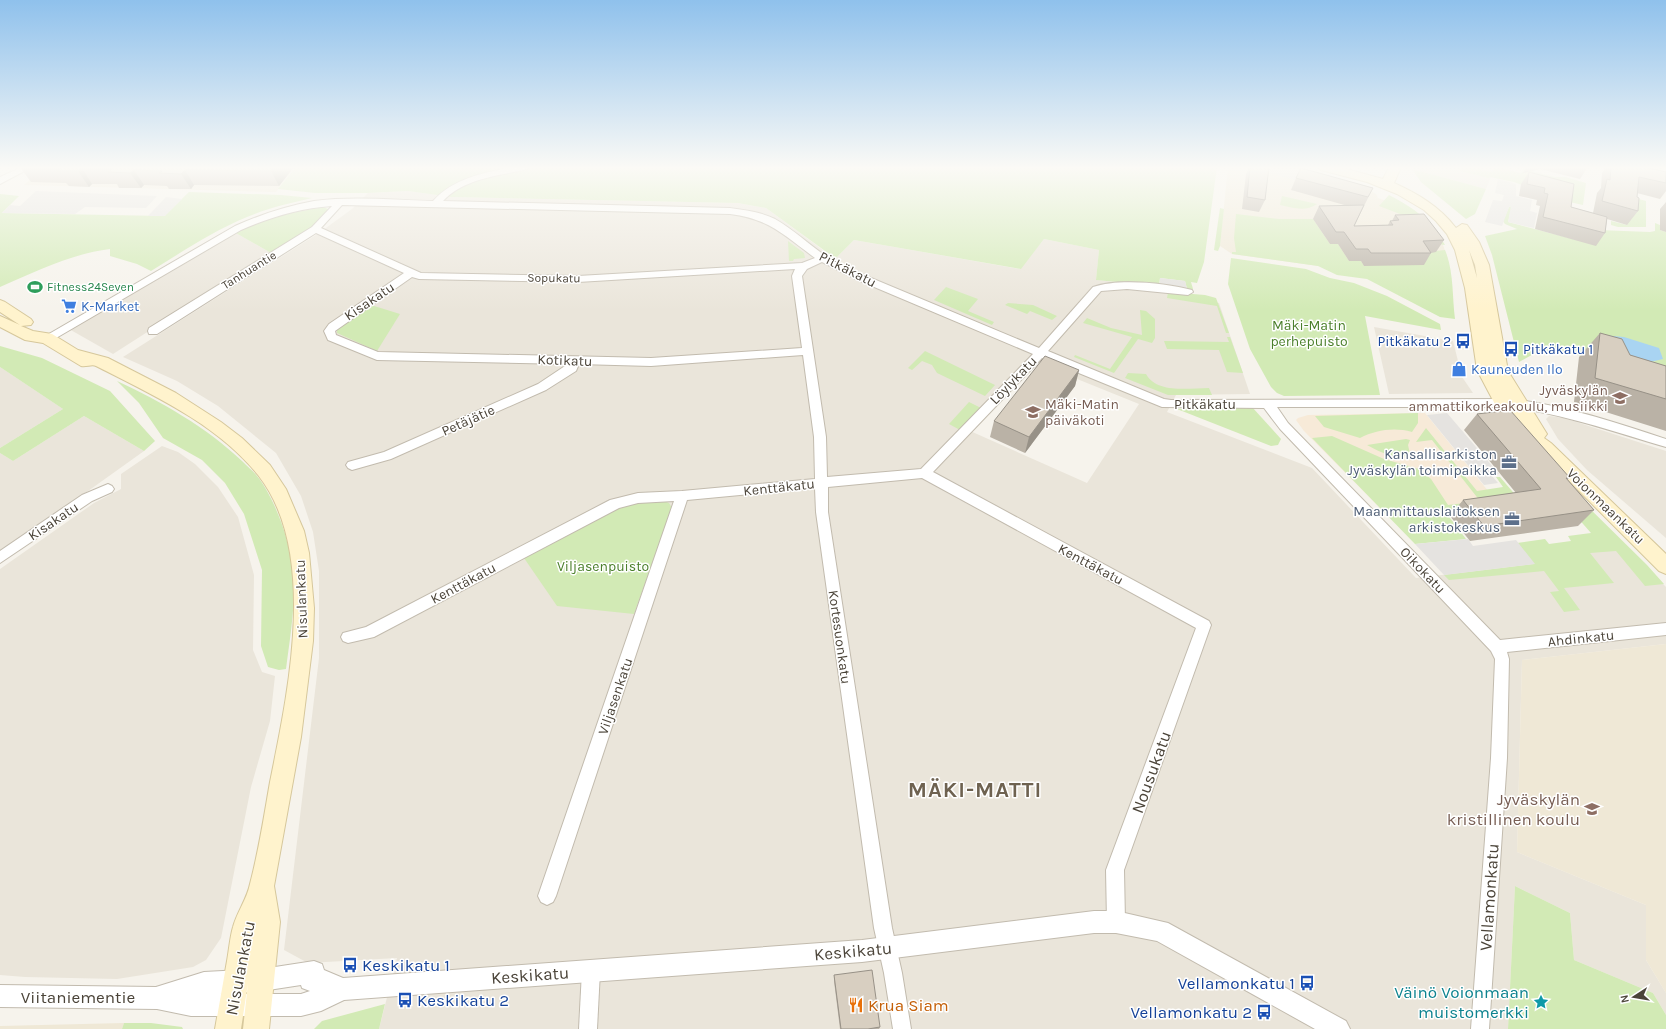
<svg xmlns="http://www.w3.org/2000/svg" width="1666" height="1029" viewBox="0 0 1666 1029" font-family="Karla,sans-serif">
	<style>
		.residential { fill: #eae5da; fill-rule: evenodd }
		.commercial { fill: #f7ead8 }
		.education { fill: #efe8d6 }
		.green { fill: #d2eab5 }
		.parking { fill: #e5e3e0 }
		.water { fill: #a9d4f2 }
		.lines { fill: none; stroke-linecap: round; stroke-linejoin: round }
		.minor-casing { stroke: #c2bbae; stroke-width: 2 }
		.tertiary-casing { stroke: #c2bbae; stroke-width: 2 }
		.secondary-casing { stroke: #d6c79b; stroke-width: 2 }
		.minor { fill: #fff; fill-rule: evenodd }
		.tertiary { fill: #fff; fill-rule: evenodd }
		.secondary { fill: #fff3cd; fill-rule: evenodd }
		.wall { fill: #bab2a6 }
		.shaded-wall { fill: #979187 }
		.building { fill: #d8cfc1; stroke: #979187 }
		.labels { text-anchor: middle; stroke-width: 3; stroke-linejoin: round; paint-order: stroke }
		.far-street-label { font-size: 12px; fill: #4b4439; stroke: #fff }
		.far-leisure-label { font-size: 12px; fill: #27864d; stroke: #fff; text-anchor: start }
		.street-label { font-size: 14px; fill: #4b4439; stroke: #fff }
		.shop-label { font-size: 14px; fill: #366cbe; stroke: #fff; text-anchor: start }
		.park-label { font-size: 14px; fill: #4a7f2a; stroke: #fff }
		.transit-label { font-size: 14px; fill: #164399; stroke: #fff; text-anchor: end }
		.education-label { font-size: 14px; fill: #785e54; stroke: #fff; text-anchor: end }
		.service-label { font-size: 14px; fill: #4e5e75; stroke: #fff; text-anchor: end }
		.near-street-label { font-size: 17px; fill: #4b4439; stroke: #fff }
		.near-education-label { font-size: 17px; fill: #785e54; stroke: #fff; text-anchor: end }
		.near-transit-label { font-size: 17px; fill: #164399; stroke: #fff; text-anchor: start }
		.near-culture-label { font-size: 17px; fill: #0d838f; stroke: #fff; text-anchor: end }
		.near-food-label { font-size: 17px; fill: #c56008; stroke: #fff; text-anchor: start }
		.near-district-label { font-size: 22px; font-weight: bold; letter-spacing: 1px; fill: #6e6250; stroke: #fff }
	</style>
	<rect width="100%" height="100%" fill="#f6f3ec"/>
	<g class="residential">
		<polygon points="1413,167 1495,167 1486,189 1412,169"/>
		<path d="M408,191l43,6 287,6 28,5 65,48 6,1 17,-17 166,29 24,-30 55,11 -3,30 63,6 30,13 30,4 31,91 -74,1 -9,17 145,56 104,110 118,-14 -9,-12 97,-11 44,46v57l-144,16 -5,192 129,53v55l20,33v22l-13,-22 -79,-33 -4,-47 -55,-27 -7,143h-1129l18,-71 -89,5 -24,-13 35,-292v-87l-6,-39 -12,-36 -25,-43 -58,-47 -41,-25 -54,-24 196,-124 33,-24 16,-16zM1035,362l104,42 -52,79 -119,-53z"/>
		<polygon points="234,232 271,253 113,354 69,329"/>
		<polygon points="1374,327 1453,341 1459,365 1464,374 1460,374 1473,393 1389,394"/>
		<polygon points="0,367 63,409 0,448"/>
		<polygon points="84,416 144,451 0,554 0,453 13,461"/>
		<polygon points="1549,416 1564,418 1666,451 1666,538 1587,470 1558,439 1546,419"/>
		<polygon points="162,446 178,452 195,464 218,487 238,517 254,575 253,650 262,672 275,676 270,721 251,787 221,938 206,960 193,967 117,979 25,977 0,975 0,569 94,503 121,489 121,474"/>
	</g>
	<polygon class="commercial" points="1425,413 1497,502 1389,517 1304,431 1296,420 1298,418 1308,415"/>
	<g class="education">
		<polygon points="45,167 296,167 276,192 24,185"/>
		<polygon points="1228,167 1299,167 1362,185 1376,194 1378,198 1403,207 1435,235 1443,245 1448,259 1398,277 1232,254 1220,246"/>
		<polygon points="1666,644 1666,993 1646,960 1646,905 1517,852 1522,660"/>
		<polygon points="124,1023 122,1029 0,1029 0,1026"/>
	</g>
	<g class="green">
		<polygon points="296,167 1217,167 1204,262 1197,283 1191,282 1193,289 1187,289 1185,281 1160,278 1159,286 1096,280 1099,250 1044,239 1021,269 854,240 837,257 832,256 766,208 738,203 451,197 408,191 368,193 315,193 278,189"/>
		<polygon points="1461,167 1472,167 1492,172 1495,167 1497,167 1521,173 1524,167 1531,171 1555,177 1565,177 1586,183 1583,205 1565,201 1514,182 1490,177 1489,178 1460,171"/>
		<polygon points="1412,169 1486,189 1475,214 1466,219 1421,182"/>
		<path d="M189,192l92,3 31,3c-22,5 -44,10 -65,19 -34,14 -65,35 -96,54l-14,-7 -27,-8v-7c-37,4 -75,23 -110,38v-93l19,2 -17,17 162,3z"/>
		<path d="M1389,195c26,14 41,24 56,50l-7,-1 -25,-25 -34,-13z"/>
		<path d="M1282,196l35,8c-12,8 -23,4 -37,1z"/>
		<polygon points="1628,196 1646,201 1646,227 1618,227 1611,225 1611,221 1627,225"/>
		<polygon points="1512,206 1508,222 1596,245 1598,230 1650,232 1655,231 1655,223 1660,225 1660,230 1666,232 1666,378 1578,355 1541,350 1519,362 1492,255 1485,236 1517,229 1505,224 1503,221 1509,207"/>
		<polygon points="323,207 328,209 328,213 311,228 271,253 234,232 276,216"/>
		<polygon points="1220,208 1224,209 1220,246 1218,251 1214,250"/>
		<path d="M1236,214l43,5h34l17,25h8l11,17h12l3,5 52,-13 29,-3c9,22 7,45 10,69l-15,-2 -73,-38 -30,-4 -19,-9 -86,-12v-2h4l-2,-14z"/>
		<polygon points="788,241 804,253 805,258 794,259 793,261 789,261"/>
		<polygon points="1231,258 1306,269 1330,278 1354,283 1387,296 1440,324 1441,330 1365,316 1380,395 1284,396 1277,393 1271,387 1250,349 1228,284"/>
		<polygon points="946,287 978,299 968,311 994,322 992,325 934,300"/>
		<polygon points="1168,292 1205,295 1216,298 1229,333 1226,333 1217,306 1167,298"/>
		<polygon points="1008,303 1033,305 1057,316 1052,320 1030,311 1027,314 1005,305"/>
		<polygon points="371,305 400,314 377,351 337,333 337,330"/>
		<polygon points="1140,310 1146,311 1155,319 1155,338 1152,343 1138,339 1114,373 1074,357 1075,355 1110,369 1132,337 1083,323 1087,318 1111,328 1142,335"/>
		<polygon points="1227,337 1230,337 1243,373 1227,372 1219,350 1167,349 1164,341 1229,342"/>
		<polygon points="0,346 42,358 110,391 155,441 144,451 84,416 13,461 0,453 0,448 63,409 0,367"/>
		<polygon points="925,351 995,385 985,396 937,373 932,365 922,361 912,370 908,368"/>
		<path d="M1128,373l18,1c11,20 43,14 63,14l3,7h-44l-43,-17z"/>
		<path d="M117,381c45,21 89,46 125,80 5,5 11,10 15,15 18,22 34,68 36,96 3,32 -3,65 -7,97l-7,1 -11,-3 -7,-21 1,-76 -18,-56 -19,-31 -23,-23 -39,-22 -24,-35z"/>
		<polygon points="969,402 981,408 960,430 949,424"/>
		<polygon points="1252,407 1281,439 1278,445 1271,446 1177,409"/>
		<path d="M1418,413v10l-6,9c-18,-5 -36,-2 -52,6l-36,-11 -9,-11z"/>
		<polygon points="1426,428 1477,491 1503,487 1496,477 1500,477 1524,505 1447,514 1466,539 1415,544 1312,438 1332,436 1384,459 1419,469 1431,479 1448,505 1480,501 1432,440 1416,442"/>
		<polygon points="1512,432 1647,565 1664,584 1645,586 1616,551 1590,553 1614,583 1564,588 1580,610 1564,612 1550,592 1559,591 1544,571 1449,580 1444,575 1534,564 1517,543 1545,539 1549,544 1571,541 1568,536 1591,533 1562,500"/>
		<path d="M1406,439l4,1 -2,5 2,9c-12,8 -32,-3 -43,-9z"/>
		<polygon points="664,501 669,503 672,508 634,614 557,606 524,558 617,508 638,502"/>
		<polygon points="1515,886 1570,913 1574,960 1653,993 1666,1015 1666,1029 1508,1029"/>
		<polygon points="385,1004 379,1029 314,1029 322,1021"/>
		<polygon points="124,1023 151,1023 182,1027 183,1029 122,1029"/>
	</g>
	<g class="parking">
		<polygon points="1249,167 1289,167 1356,185 1305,183"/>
		<polygon points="1498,179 1516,184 1516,196 1532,200 1530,211 1537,213 1534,228 1508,222 1511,206 1509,207 1502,226 1485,222 1493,200 1502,201 1504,195 1495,193"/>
		<polygon points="36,191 157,196 146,208 85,207 75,214 2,213 10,205 20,206"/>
		<polygon points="166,197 182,199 165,216 148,216"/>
		<polygon points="1160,278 1185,281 1188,292 1159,289"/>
		<polygon points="1447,413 1499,474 1492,476 1498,483 1484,485 1427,415"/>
		<polygon points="1468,539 1473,546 1516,540 1535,564 1444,575 1415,544"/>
	</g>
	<polygon class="water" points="1602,335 1624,337 1659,348 1663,359 1646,363 1624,358"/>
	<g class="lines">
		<g class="minor-casing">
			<g id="minor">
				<polygon points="22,167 32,167 0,184 0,177"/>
				<path d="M513,167h15l-1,2c-28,7 -63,9 -84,32l287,7c15,2 31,4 45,11 23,13 41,33 65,46l199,83 54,-61c25,-9 73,-4 99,3l1,2 -5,3 -61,-6 -26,2 -53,60 116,48 7,1 339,-1c54,6 104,23 156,40v8c-52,-15 -102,-33 -156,-40h-233l11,16 212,217 166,-17v12l-159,17 2,7 -2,99 -18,271h-18l20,-271 4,-99 -4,-8 -211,-222 -16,-21 -102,-1 -120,-49 -109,114 276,149 2,4 -87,245 1,52 -3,6 -6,3 -6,-3 -3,-6 -1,-52 90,-242 -274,-150 -94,9v25l64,416 10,45 9,56h-18l-9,-56 -10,-45 -58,-416 -1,-24 -128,12 -131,396 -3,6 -6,3 -6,-3 -3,-6 136,-395 -36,2 -19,5 -245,129 -26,6 -5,-2 -2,-4 2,-4 23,-6 244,-127 28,-7 44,-2 133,-12 -1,-42 -11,-82 -152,11 -72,-2 -3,7 -30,19 -155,69 -39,11 -4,-2 -2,-3 2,-3 36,-10 154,-68 30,-20 -191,-4 -49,-20 -4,-9 5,-7 75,-51 -88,-40 -159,101h-8l-1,-3 1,-3 163,-101 20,-21c-32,2 -61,11 -91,24l-190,111h-8l-1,-3 193,-112c25,-11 51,-20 79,-25 39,-5 80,-1 119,0 21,-23 51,-28 80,-34zM342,205l388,9c40,5 55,22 85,44l-13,5 -224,13 -157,-3 -100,-45zM822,262l38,19 173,73 -112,115 -94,8 -1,-40 -24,-161 5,-7zM795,269l-3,7 10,72 -151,10 -273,-6 -42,-17 -1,-4 77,-54 7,2 159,3z"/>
				<polygon points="108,484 112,486 114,489 112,492 92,501 0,563 0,551 82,495"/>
				<polygon points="591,962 597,965 600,971 597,1029 579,1029 582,971 585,965"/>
			</g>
		</g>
		<g class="tertiary-casing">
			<path id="tertiary" d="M1094,911h22l52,12 178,98 4,8h-35l-158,-88 -41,-8h-22l-232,29 -518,38 -23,11 -20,5h-110l-34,-7 -157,-2v-22l156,2 48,-15 58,-3 52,-8 8,3 2,6 19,8 519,-38zM301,985l1,3 8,3 -9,3h-81l42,-3z"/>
		</g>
		<g class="secondary-casing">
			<g id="secondary">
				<path d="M1319,167h20l44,12 6,-12h12l-7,16c24,11 45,23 62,45l6,-4 5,1 12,17 10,23 19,106 39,63 -3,4 7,5 115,111v20l-7,-3 -120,-120 -24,-19 -18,-24 -20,-38 -12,-82 -10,-38 -8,-16 -11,-13 -12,-11 -27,-16 -30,-12 -46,-12zM1469,250l6,15 2,13z"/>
				<path d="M0,300l5,2 26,17 2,3 -2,3 -10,1 12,5 19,3 26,16 30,8 68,35 45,29 21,16 28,27 16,24 18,42 5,22 5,55 -1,33 -12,96 -27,149 6,36 -11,107h-26l5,-46 -7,46h-26c4,-23 8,-46 12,-68 2,-11 3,-24 6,-34 4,-15 14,-28 17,-43 9,-34 14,-68 20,-102 18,-89 49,-230 -12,-307 -41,-51 -105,-80 -162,-109 -4,-2 -9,1 -15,0l-38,-23 -18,-3 -25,-13v-11l20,9 -20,-13z"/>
			</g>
		</g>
		<use href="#minor" class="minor"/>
		<use href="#tertiary" class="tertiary"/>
		<use href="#secondary" class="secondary"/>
	</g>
	<g class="wall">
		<polygon points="20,167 294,167 279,186 194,185 191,189 169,189 167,186 144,185 141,188 119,188 117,184 92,184 89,187 69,186 66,183 31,182"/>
		<polygon points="1249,167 1269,167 1265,200 1259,212 1242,209 1246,174"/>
		<polygon points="1525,167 1588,167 1580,179 1540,169 1523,173"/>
		<polygon points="1606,167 1645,167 1666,172 1666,191 1660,199 1637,193 1637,197 1638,211 1627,225 1607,219 1605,233 1596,246 1535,229 1540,206 1536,205 1537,200 1519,196 1521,184 1529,172 1571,207 1593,213 1597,193 1601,188 1602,173"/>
		<polygon points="1296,178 1373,188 1354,226 1388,225 1390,221 1392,221 1395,215 1444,240 1436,252 1431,253 1424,265 1364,266 1361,261 1349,261 1338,244 1330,244 1313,219 1319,206 1348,206 1291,190"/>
		<polygon points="1666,202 1666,232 1660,230 1660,209"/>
		<polygon points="1600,333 1630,355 1666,366 1666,431 1574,402 1579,357"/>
		<polygon points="1079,370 1075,386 1025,453 990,437 994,421"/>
		<polygon points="1477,414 1570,478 1567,480 1594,510 1578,526 1470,541 1450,516 1463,500 1516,493 1464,430"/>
		<polygon points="834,975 880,1027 879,1029 840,1029 834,981"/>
	</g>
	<g class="shaded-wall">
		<polygon points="274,167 294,167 279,186 271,171"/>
		<polygon points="1528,167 1542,167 1540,169 1523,173"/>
		<polygon points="82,168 92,184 89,187 78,171"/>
		<polygon points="134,170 144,185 141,188 130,173"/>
		<polygon points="185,170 194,185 191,189 181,174"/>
		<polygon points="1079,370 1075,386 1025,453 1029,437"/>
	</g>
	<g class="building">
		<polygon points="30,167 274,167 271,171 185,170 181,174 159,173 162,171 134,170 130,173 108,172 112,169 82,168 78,171 57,171 61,168"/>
		<polygon points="1250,167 1269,167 1265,200 1247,197"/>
		<polygon points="1611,167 1645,167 1666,172 1666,183 1639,177 1637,197 1639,198 1638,211 1602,201 1607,179 1610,180"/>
		<polygon points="1301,168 1373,188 1368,197 1296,178"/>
		<polygon points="1529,172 1574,184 1571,207 1607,217 1605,233 1543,217 1548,194 1544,193 1545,188 1527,184"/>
		<polygon points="1364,205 1354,226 1393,225 1390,221 1399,220 1395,215 1424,214 1444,240 1423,241 1431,253 1371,253 1368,249 1356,249 1344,232 1336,232 1319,206"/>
		<polygon points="1600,333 1622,339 1630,355 1666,366 1666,399 1595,378"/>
		<polygon points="1045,356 1079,370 1029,437 994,421"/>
		<polygon points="1510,410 1570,478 1566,478 1594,510 1484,526 1463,500 1541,489 1477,414"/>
		<polygon points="872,970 880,1027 868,1029 841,1029 834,975"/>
	</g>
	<linearGradient id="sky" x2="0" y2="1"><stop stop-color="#8fc1ec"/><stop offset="0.54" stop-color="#fbfaf6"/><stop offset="1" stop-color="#fbfaf6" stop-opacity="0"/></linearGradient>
	<rect width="1666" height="311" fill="url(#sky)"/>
	<defs>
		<g id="stadium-bare" transform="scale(1.2)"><path d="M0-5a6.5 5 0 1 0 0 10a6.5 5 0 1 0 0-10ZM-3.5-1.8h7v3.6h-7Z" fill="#2e9e5b" stroke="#fff" stroke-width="2.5" paint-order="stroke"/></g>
		<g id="supermarket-bare" transform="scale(1.2)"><path d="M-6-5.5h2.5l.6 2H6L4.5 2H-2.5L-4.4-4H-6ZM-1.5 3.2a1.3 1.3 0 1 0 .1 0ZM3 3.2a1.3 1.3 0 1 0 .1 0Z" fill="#3f7fe0" stroke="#fff" stroke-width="2.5" paint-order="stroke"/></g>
		<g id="bus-bare" transform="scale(1.2)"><path d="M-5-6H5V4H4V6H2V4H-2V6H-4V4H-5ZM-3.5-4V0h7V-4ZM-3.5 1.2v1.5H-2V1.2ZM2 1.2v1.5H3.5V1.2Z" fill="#1a4fb4" stroke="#fff" stroke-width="2.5" paint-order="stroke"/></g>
		<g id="shop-bare" transform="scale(1.2)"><path d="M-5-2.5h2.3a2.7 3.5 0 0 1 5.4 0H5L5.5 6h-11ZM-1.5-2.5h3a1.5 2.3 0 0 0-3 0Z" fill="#3f7fe0" stroke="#fff" stroke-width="2.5" paint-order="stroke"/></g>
		<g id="school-bare" transform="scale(1.2)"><path d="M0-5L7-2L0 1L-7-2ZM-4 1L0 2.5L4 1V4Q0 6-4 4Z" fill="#8d6e63" stroke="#fff" stroke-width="2.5" paint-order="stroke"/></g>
		<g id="office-bare" transform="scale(1.2)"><path d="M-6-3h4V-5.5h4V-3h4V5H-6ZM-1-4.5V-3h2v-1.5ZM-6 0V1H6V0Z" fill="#5c6f8a" stroke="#fff" stroke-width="2.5" paint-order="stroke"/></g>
		<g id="sight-bare" transform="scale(1.2)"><path d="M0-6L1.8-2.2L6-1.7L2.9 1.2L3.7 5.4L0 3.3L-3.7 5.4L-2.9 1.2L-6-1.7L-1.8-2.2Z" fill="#0f9aa8" stroke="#fff" stroke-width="2.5" paint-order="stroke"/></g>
		<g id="restaurant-bare" transform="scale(1.2)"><path d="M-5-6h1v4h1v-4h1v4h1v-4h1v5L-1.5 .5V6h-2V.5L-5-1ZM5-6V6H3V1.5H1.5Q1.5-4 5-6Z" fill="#e8710a" stroke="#fff" stroke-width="2.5" paint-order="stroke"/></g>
	</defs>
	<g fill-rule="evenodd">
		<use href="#stadium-bare" x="35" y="287"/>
		<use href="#supermarket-bare" x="69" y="306"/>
		<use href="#bus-bare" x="1463" y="341"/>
		<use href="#bus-bare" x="1511" y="349"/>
		<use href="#shop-bare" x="1459" y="369"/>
		<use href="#school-bare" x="1620" y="398"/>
		<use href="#school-bare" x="1033" y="412"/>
		<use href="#office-bare" x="1509" y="462"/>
		<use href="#office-bare" x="1512" y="519"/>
		<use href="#school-bare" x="1592" y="809"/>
		<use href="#bus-bare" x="350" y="965"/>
		<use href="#bus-bare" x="1307" y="983"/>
		<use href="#bus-bare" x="405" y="1000"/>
		<use href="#sight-bare" x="1541" y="1002"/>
		<use href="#restaurant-bare" x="856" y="1005"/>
		<use href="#bus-bare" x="1264" y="1012"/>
	</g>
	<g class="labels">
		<g class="far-street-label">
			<text transform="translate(249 270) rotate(-32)" y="4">Tanhuantie</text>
			<text transform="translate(554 278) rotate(1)" y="4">Sopukatu</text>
		</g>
		<g class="far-leisure-label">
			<text x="47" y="291">Fitness24Seven</text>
		</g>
		<g class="street-label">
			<text transform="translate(848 269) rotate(27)" y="5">Pitkäkatu</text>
			<text transform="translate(369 301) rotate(-34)" y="5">Kisakatu</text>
			<text transform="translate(565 360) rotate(2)" y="5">Kotikatu</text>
			<text transform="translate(1013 380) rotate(-46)" y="5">Löylykatu</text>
			<text x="1205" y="409">Pitkäkatu</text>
			<text transform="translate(468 420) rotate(-24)" y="5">Petäjätie</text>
			<text transform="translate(779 487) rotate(-6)" y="5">Kenttäkatu</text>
			<text transform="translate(1606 506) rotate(44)" y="5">Voionmaankatu</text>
			<text transform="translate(53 521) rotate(-34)" y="5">Kisakatu</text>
			<text transform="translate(1091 564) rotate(28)" y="5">Kenttäkatu</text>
			<text transform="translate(1423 570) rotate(46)" y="5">Oikokatu</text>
			<text transform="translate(463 583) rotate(-28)" y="5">Kenttäkatu</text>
			<text transform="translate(301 599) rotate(-92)" y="5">Nisulankatu</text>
			<text transform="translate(840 637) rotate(82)" y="5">Kortesuonkatu</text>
			<text transform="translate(1581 638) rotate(-6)" y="5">Ahdinkatu</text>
			<text transform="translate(615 696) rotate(-71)" y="5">Viljasenkatu</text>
		</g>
		<g class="shop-label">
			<text x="81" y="311">K-Market</text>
			<text x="1471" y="374">Kauneuden Ilo</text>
		</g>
		<g class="park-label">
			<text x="1309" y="330">Mäki-Matin<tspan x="1309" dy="16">perhepuisto</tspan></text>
			<text x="603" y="571">Viljasenpuisto</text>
		</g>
		<g class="transit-label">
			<text x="1451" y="346">Pitkäkatu 2</text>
			<text x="1523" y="354" text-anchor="start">Pitkäkatu 1</text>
		</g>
		<g class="education-label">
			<text x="1608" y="395">Jyväskylän<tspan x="1608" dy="16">ammattikorkeakoulu, musiikki</tspan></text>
			<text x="1045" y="409" text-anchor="start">Mäki-Matin<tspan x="1045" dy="16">päiväkoti</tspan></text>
		</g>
		<g class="service-label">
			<text x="1497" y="459">Kansallisarkiston<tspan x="1497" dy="16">Jyväskylän toimipaikka</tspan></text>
			<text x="1500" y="516">Maanmittauslaitoksen<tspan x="1500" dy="16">arkistokeskus</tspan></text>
		</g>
		<g class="near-street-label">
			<text transform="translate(1151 772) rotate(-70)" y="6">Nousukatu</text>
			<text transform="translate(1489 897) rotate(-86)" y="6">Vellamonkatu</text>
			<text transform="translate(853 951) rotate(-5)" y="6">Keskikatu</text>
			<text transform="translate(240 968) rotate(-79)" y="6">Nisulankatu</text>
			<text transform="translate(530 975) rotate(-4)" y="6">Keskikatu</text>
			<text x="78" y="1003">Viitaniementie</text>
		</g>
		<g class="near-education-label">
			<text x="1580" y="805">Jyväskylän<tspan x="1580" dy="20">kristillinen koulu</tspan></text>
		</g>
		<g class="near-transit-label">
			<text x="362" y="971">Keskikatu 1</text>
			<text x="1295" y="989" text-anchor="end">Vellamonkatu 1</text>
			<text x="417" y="1006">Keskikatu 2</text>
			<text x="1252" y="1018" text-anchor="end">Vellamonkatu 2</text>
		</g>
		<g class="near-culture-label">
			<text x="1529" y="998">Väinö Voionmaan<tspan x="1529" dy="20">muistomerkki</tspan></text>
		</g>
		<g class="near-food-label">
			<text x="868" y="1011">Krua Siam</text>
		</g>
		<g class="near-district-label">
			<text x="975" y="797">MÄKI-MATTI</text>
		</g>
	</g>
	<g transform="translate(1634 997) rotate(258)" stroke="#ffffff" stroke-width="3" paint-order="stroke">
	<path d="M0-3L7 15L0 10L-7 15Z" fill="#4b4439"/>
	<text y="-6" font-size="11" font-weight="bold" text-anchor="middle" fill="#4b4439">N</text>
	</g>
</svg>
